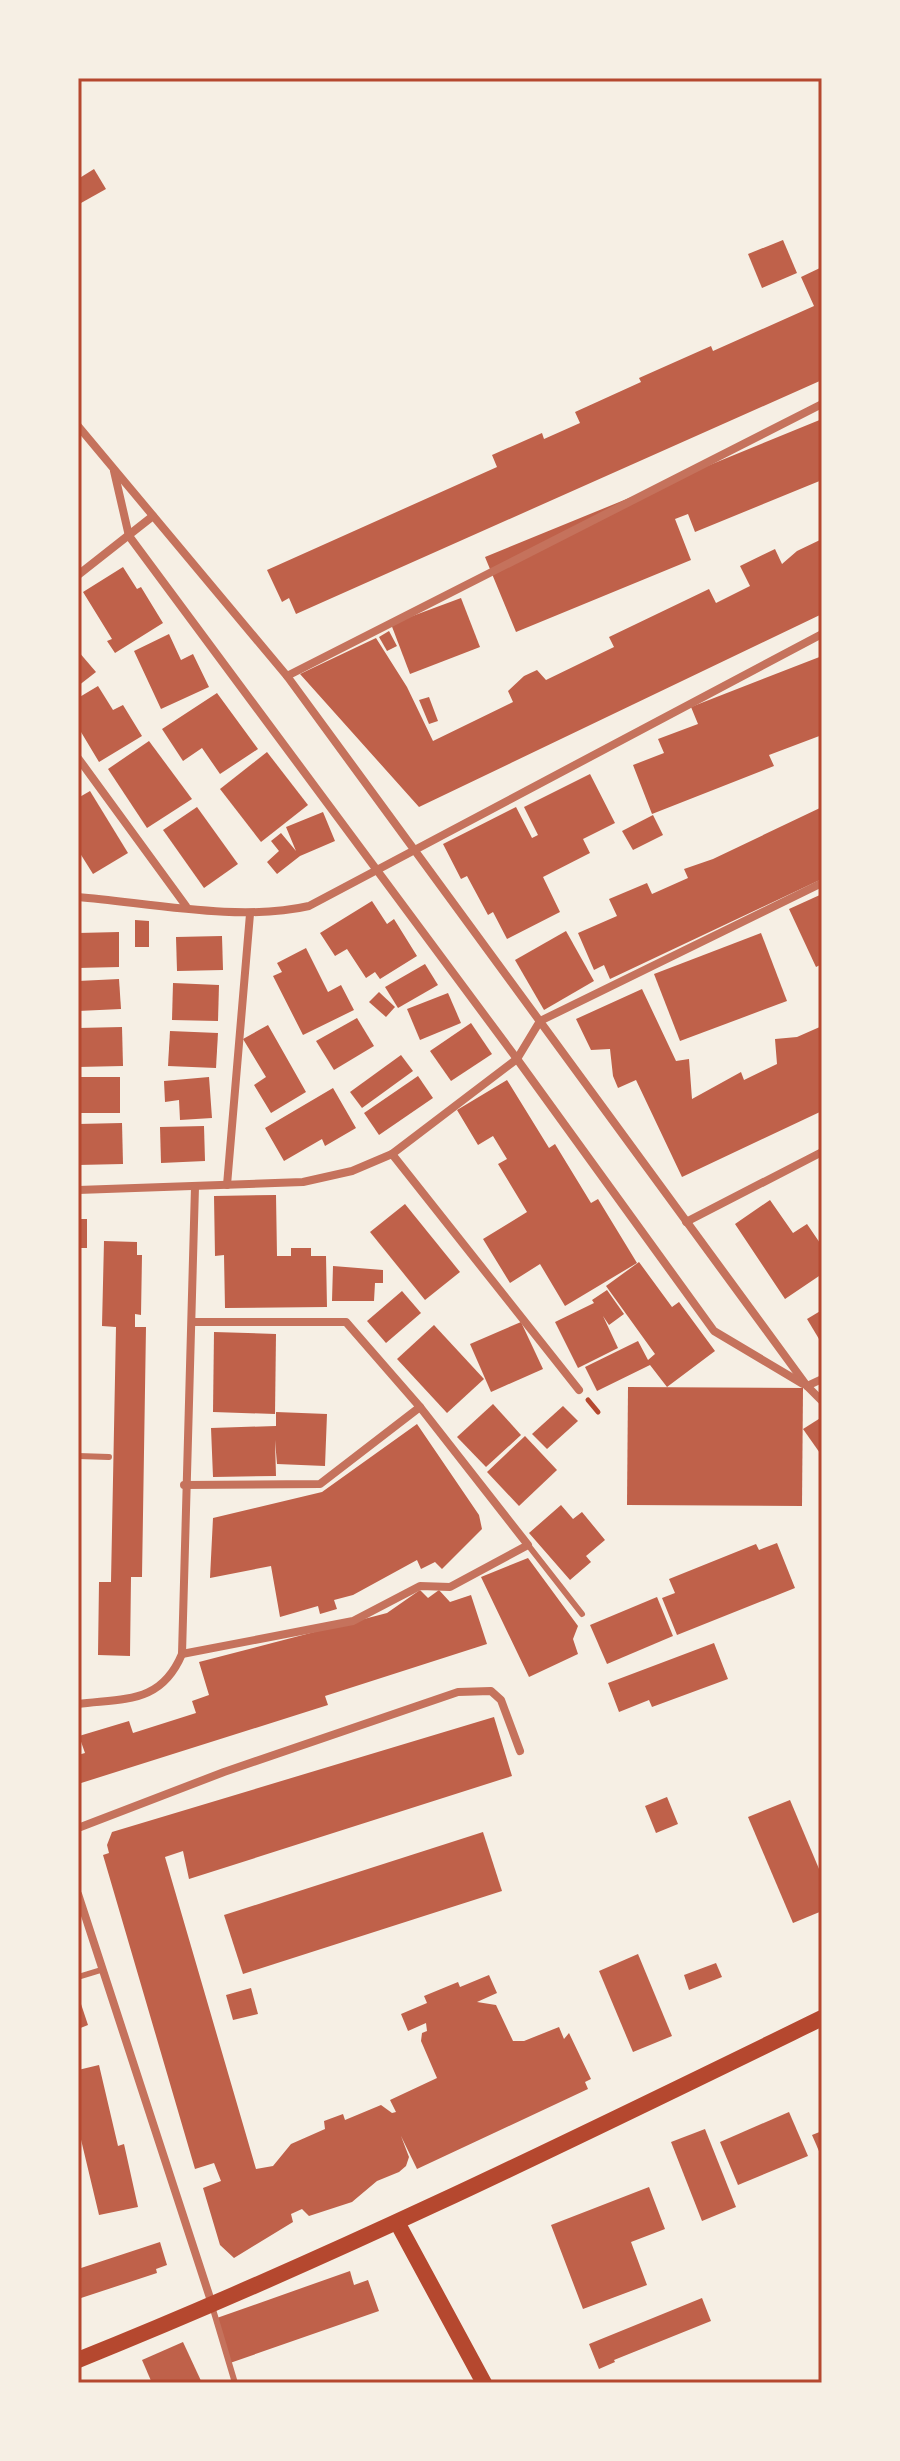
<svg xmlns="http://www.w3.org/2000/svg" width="900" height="2461" viewBox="0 0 900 2461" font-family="Helvetica,sans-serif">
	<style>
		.building { fill: #bf614a }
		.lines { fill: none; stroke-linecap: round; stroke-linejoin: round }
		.path { stroke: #b5482f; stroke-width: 5 }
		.service { stroke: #c5725c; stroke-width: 6 }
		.minor { stroke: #c5725c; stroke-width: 8 }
		.secondary { stroke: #b5482f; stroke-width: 16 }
		.neatline { fill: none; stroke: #b5482f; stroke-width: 3 }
	</style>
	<rect width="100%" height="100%" fill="#f6efe4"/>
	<g class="building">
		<polygon points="94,169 106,189 81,203 78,179"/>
		<polygon points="783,240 797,273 762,288 748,254"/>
		<polygon points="822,267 822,380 296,614 289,598 282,602 267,570 497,467 492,455 542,433 544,439 580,423 575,412 641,382 639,378 711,346 713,351 814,306 801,277"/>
		<polygon points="822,419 822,480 695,532 688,514 675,519 691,560 516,632 485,557"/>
		<polygon points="822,539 822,614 419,807 300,674 376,638 407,687 433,741 513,702 508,691 524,676 537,670 546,680 614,647 609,637 709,589 716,603 750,586 740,566 775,549 782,564 797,551"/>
		<polygon points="123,567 137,589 141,587 163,623 115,653 107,641 112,639 83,592"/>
		<polygon points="461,598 480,647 410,674 391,624"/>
		<polygon points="389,631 397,646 387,651 379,637"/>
		<polygon points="169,634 181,660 193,654 209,687 161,709 134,651"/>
		<polygon points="78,651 96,672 78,686"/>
		<polygon points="822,656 822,735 769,755 774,766 652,814 633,765 664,753 658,739 698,724 691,707"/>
		<polygon points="98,686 113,710 123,705 142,736 99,762 78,727 78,698"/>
		<polygon points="217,693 258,749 220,774 202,748 183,761 162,729"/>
		<polygon points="429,697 438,721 429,724 419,700"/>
		<polygon points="149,741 192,799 147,828 108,769"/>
		<polygon points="267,752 308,805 261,842 220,789"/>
		<polygon points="590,774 615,823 583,839 590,853 543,877 560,912 507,939 493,912 488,915 467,876 461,879 443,844 516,807 532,838 538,835 524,807"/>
		<polygon points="90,791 128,853 93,874 78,850 78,798"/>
		<polygon points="197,807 238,864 204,888 163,830"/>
		<polygon points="822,807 822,879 610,979 604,965 594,970 578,933 617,916 609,899 647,883 652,894 688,878 684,869 713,859"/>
		<polygon points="323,812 335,841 300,856 277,874 267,862 279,851 271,841 281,833 296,851 286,827"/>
		<polygon points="653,815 663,835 633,850 622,831"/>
		<polygon points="822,894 822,964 816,967 789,909"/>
		<polygon points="372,901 387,924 394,919 417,956 380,979 375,972 366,978 347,949 335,956 320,933"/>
		<polygon points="135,920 149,921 149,947 135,947"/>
		<polygon points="566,931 594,981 544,1010 515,960"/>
		<polygon points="119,932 119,967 78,968 78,933"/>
		<polygon points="761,933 787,1001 680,1041 654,974"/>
		<polygon points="222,936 223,970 177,971 176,937"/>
		<polygon points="306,948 328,992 341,985 354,1010 303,1035 273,976 282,972 277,963"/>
		<polygon points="425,964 438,985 398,1008 385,987"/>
		<polygon points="119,979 121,1009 78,1011 78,981"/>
		<polygon points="173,983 219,985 218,1021 172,1020"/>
		<polygon points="642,989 676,1061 689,1059 692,1099 741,1072 744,1080 777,1064 775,1039 797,1037 822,1026 822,1111 682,1177 636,1080 618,1088 613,1076 610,1049 591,1050 576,1019"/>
		<polygon points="379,992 395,1007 386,1017 369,1002"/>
		<polygon points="448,993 461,1023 420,1040 407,1009"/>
		<polygon points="357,1018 374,1046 334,1070 316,1041"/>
		<polygon points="471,1023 492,1054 451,1081 430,1051"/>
		<polygon points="268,1025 306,1092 271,1113 254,1085 266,1077 243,1039"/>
		<polygon points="122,1027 123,1066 78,1067 78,1028"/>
		<polygon points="170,1031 218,1033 216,1068 168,1066"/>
		<polygon points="401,1055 413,1071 362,1108 350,1092"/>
		<polygon points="418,1076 433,1098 379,1135 364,1113"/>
		<rect x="78" y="1077" width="42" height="36"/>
		<polygon points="209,1077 212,1118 180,1120 179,1100 165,1102 164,1081"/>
		<polygon points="507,1080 549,1148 555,1144 591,1203 598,1199 637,1263 565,1306 540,1264 510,1283 483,1239 527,1212 498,1164 507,1159 493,1136 478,1145 457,1110"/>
		<polygon points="333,1088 356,1128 325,1146 322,1139 284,1161 265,1128"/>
		<polygon points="122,1123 123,1164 78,1165 78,1124"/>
		<polygon points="204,1126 205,1161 161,1163 160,1127"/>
		<polygon points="276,1195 277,1256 291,1256 291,1248 311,1248 311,1256 326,1256 327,1307 225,1308 224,1255 215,1256 214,1196"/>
		<polygon points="770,1200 793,1233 807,1224 822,1246 822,1274 785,1299 735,1224"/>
		<polygon points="405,1204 460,1272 425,1300 370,1232"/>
		<rect x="78" y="1219" width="9" height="29"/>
		<polygon points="104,1241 137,1242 137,1255 142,1255 141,1315 135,1314 135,1327 146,1327 142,1577 131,1577 130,1656 98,1655 99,1582 111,1582 116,1327 102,1326"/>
		<polygon points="639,1262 672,1307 679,1302 715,1351 667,1387 650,1365 597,1391 585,1367 638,1341 648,1360 655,1354 606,1286"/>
		<polygon points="333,1266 383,1270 383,1283 375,1283 374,1301 332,1301"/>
		<polygon points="607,1290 624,1314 609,1325 603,1316 618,1348 578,1368 555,1322 594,1303 592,1300"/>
		<polygon points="402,1291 421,1313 386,1343 367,1321"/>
		<polygon points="822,1310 822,1344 807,1319"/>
		<polygon points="521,1322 543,1369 491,1392 470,1344"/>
		<polygon points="434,1325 484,1379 447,1413 397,1359"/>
		<polygon points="214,1332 276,1334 275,1414 213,1412"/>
		<polygon points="628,1387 803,1388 802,1506 627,1505"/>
		<polygon points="493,1404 521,1435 486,1467 457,1437"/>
		<polygon points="563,1406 578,1421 547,1449 532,1434"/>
		<polygon points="276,1412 327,1414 325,1466 277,1464 275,1440 276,1476 213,1477 211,1428 276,1426"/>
		<polygon points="822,1417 822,1456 803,1429"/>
		<polygon points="417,1424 479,1515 482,1529 442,1569 435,1562 421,1569 417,1560 353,1595 334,1600 337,1609 320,1614 318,1606 280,1617 271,1566 210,1578 213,1518 322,1492"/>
		<polygon points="525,1436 557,1470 519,1506 487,1472"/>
		<polygon points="561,1505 573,1519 582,1512 605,1540 586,1556 591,1562 570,1580 529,1533"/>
		<polygon points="777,1543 795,1588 677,1635 662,1598 675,1593 669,1579 756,1544 759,1550"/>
		<polygon points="528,1558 578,1626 573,1639 578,1654 529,1677 481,1577"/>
		<polygon points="420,1590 428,1598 439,1590 450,1602 471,1595 487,1644 325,1696 328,1705 78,1784 78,1755 85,1753 79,1736 129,1721 133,1733 196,1713 192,1701 209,1695 199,1662 387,1613"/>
		<polygon points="657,1597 673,1636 607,1664 590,1625"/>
		<polygon points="714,1643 728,1679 652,1707 649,1700 619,1712 608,1683"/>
		<polygon points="494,1717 512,1776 189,1879 183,1851 165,1857 256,2169 273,2166 291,2144 325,2129 324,2121 343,2114 345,2120 381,2105 392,2113 396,2112 390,2100 437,2078 421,2041 422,2033 427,2031 426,2023 408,2031 401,2014 427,2003 424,1996 458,1982 460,1987 489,1975 497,1993 477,2002 496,2005 513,2041 524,2041 559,2027 564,2039 569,2033 591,2079 585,2082 588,2089 417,2169 401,2136 409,2157 406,2166 399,2172 377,2181 352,2202 309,2216 302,2209 291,2214 293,2222 234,2258 220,2245 203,2188 221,2181 214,2163 195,2169 103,1855 109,1853 107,1845 112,1832"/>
		<polygon points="667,1797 678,1824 656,1833 645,1806"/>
		<polygon points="790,1800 822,1876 822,1911 793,1923 748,1817"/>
		<polygon points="483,1832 502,1891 243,1974 224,1915"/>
		<polygon points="638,1954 672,2036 633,2052 599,1971"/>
		<polygon points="716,1963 722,1977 689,1990 684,1975"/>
		<polygon points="251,1988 258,2014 233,2020 226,1995"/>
		<polygon points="80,2001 88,2025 78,2029 78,2002"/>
		<polygon points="99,2065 118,2146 124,2144 138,2207 99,2215 78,2127 78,2070"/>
		<polygon points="789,2112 808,2156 738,2185 720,2142"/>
		<polygon points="705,2129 736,2207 702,2221 671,2142"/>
		<polygon points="822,2131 822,2158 812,2135"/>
		<polygon points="649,2187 665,2229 631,2242 647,2285 583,2309 551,2225"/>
		<polygon points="160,2242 167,2265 156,2269 157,2273 78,2299 78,2269"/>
		<polygon points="350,2271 354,2285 368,2280 379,2311 230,2363 214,2319"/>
		<polygon points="702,2298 711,2321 614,2360 615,2362 599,2369 589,2344"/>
		<polygon points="183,2342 202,2383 152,2383 142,2360"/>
	</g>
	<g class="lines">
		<polyline class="path" points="588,1400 598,1412"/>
		<g class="service">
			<polyline points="78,1456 109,1457"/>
			<polyline points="528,1545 582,1614"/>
			<polyline points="78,1977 101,1970"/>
			<polyline points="212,2306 235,2383"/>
		</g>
		<g class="minor">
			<polyline points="78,426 287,676 807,1386 822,1401"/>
			<polyline points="114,471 129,536 517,1059 714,1331 803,1384"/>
			<polyline points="78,575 153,516"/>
			<polyline points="287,676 822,404"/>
			<polyline points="78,758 186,906"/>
			<path d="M78,897c71,6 162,25 231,9l513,-272"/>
			<polyline points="392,1154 579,1390"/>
			<polyline points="227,1185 250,914"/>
			<polyline points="78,1190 303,1182 352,1171 392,1154 517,1059 540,1021 822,883"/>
			<polyline points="686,1222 822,1152"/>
			<polyline points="807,1386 822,1379"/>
			<polyline points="184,1485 320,1484 420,1407"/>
			<polyline points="182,1654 353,1621 420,1586 450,1587 528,1545 420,1407 346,1322 192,1322"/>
			<path d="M78,1704c47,-6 83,0 104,-50l13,-467"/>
			<polyline points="78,1828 224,1772 458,1692 491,1691 501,1700 520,1751"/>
			<polyline points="78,1894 212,2304"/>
		</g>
		<g class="secondary">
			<polyline points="398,2224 484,2383"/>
			<path d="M78,2360c254,-102 498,-222 744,-342"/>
		</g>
	</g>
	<rect width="900" height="2461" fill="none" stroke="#f6efe4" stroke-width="160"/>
	<rect x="80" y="80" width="740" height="2301" class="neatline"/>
</svg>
